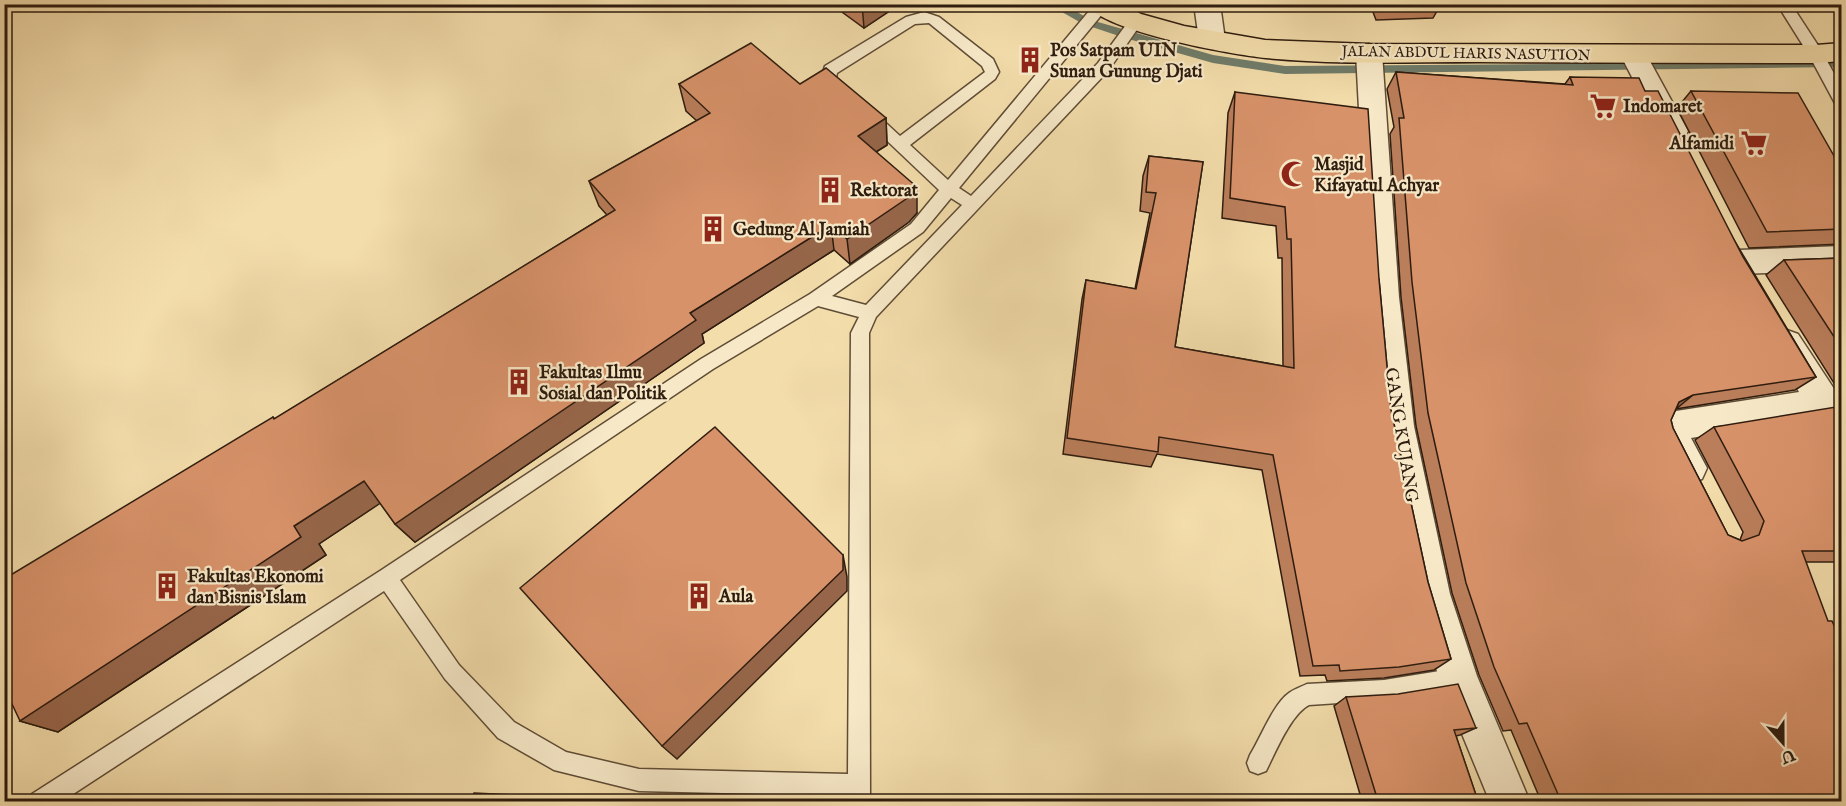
<svg xmlns="http://www.w3.org/2000/svg" width="1846" height="806" viewBox="0 0 1846 806" font-family="'IM FELL English',serif">
	<style>
		.lines { fill: none; stroke-linecap: round; stroke-linejoin: round }
		.stream { fill: #6f7c6a; fill-rule: evenodd }
		.service-casing { stroke: #5f4c36; stroke-width: 3 }
		.minor-casing { stroke: #5f4c36; stroke-width: 3 }
		.trunk-casing { stroke: #2e1c0f; stroke-width: 3 }
		.service { fill: #f7e9c8; fill-rule: evenodd }
		.minor { fill: #f7e9c8; fill-rule: evenodd }
		.trunk { fill: #f3ddab; fill-rule: evenodd }
		.wall { fill: #ba7e5b; stroke: #2e1c0f; stroke-width: 1.5 }
		.shaded-wall { fill: #97664a; stroke: #2e1c0f; stroke-width: 1.5 }
		.building { fill: #d8926a; stroke: #2e1c0f; stroke-width: 1.5 }
		.labels { text-anchor: middle; stroke-width: 4.5; stroke-linejoin: round; paint-order: stroke }
		.far-street-label { font-size: 15px; fill: #2e1c0f; stroke: #f7e9c8 }
		.poi-label { font-size: 18px; font-weight: bold; fill: #2e1c0f; stroke: #f7e9c8; text-anchor: start }
		.street-label { font-size: 18px; fill: #2e1c0f; stroke: #f7e9c8 }
	</style>
	<rect width="100%" height="100%" fill="#f3ddab"/>
	<filter id="stains"><feTurbulence type="fractalNoise" baseFrequency=".00333" numOctaves="4"/><feColorMatrix values="0 0 0 0 .2 0 0 0 0 .09 0 0 0 0 .02 0 0 0 .5 -.17"/></filter>
	<radialGradient id="worn" r=".72"><stop offset=".6" stop-color="#630" stop-opacity="0"/><stop offset="1" stop-color="#630" stop-opacity=".3"/></radialGradient>
	<g class="lines">
		<polygon class="stream" points="1048,4 1063,4 1091,20 1213,55 1285,66 1822,62 1842,59 1842,67 1285,74 1213,63 1125,38 1083,24"/>
		<g class="service-casing">
			<g id="service">
				<path d="M1095,4h11l2,3 -149,181 12,8 127,-133 33,-45 5,-2 7,5 -35,50 -232,246 -7,16 1,469h-22v-6l-209,-5 -85,-21 -56,-32 -53,-59 -61,-88 -323,211h-32l3,-8 348,-223 321,-212 109,-65 101,-70 28,-34 -78,-74 3,-4h10l26,24 85,-64 -3,-6 -53,-43 -14,1 -78,49 -1,5 10,11 -2,4h-10l-13,-14 4,-13 81,-49 18,-5 15,5 54,42 6,13 -4,7 -85,66 38,35zM951,198l11,7 -96,100 -34,-9 91,-64zM818,306l41,11 -8,16 -3,441 -209,-5 -73,-17 -52,-30 -55,-57 -59,-85 313,-211z"/>
				<polygon points="1777,4 1791,4 1821,50 1842,88 1842,108 1837,107 1809,55"/>
				<path d="M1458,668l7,3 3,7 -3,7 -7,3 -74,12 -75,5c-18,9 -34,48 -43,66l-8,3 -8,-3 -3,-8 3,-8c10,-16 24,-52 39,-62 5,-4 12,-6 18,-9l77,-4z"/>
			</g>
		</g>
		<g class="minor-casing">
			<g id="minor">
				<polygon points="1194,4 1220,4 1225,40 1221,46 1212,49 1203,46 1199,40"/>
				<polygon points="1369,44 1378,47 1382,53 1399,297 1414,426 1450,594 1477,676 1530,802 1490,802 1439,678 1414,594 1380,426 1369,297 1356,53 1360,47"/>
				<polygon points="1633,45 1642,48 1646,54 1688,131 1684,138 1674,141 1664,138 1660,131 1620,54 1624,48"/>
				<polygon points="1842,246 1842,270 1739,274 1728,271 1724,262 1728,253 1739,250"/>
				<polygon points="1787,330 1798,334 1842,401 1842,442 1830,437 1816,418 1691,438 1707,468 1702,479 1690,483 1678,479 1657,436 1664,416 1676,411 1799,392 1771,343 1776,334"/>
			</g>
		</g>
		<g class="trunk-casing">
			<path id="trunk" d="M1086,4h35l20,10 43,12 81,14 104,4 447,1 26,-2v18l-26,2c-112,0 -224,0 -336,-1 -71,0 -143,3 -214,-4 -33,-3 -164,-27 -180,-54z"/>
		</g>
		<use href="#service" class="service"/>
		<use href="#minor" class="minor"/>
		<use href="#trunk" class="trunk"/>
	</g>
	<g class="wall">
		<polygon points="831,4 900,4 864,28"/>
		<polygon points="1370,4 1441,4 1433,18 1376,20"/>
		<polygon points="1396,72 1565,84 1570,77 1645,91 1816,377 1795,390 1676,409 1671,420 1673,428 1728,535 1740,540 1743,532 1695,440 1714,427 1842,415 1842,562 1806,562 1842,801 1541,801 1511,730 1503,731 1479,675 1452,593 1416,426 1401,297 1390,134 1394,127 1387,89"/>
		<polygon points="679,84 800,84 886,118 887,145 876,152 917,213 909,222 850,264 834,250 702,334 704,343 415,542 395,524 380,503 319,544 326,555 58,732 20,721 273,417 275,419 607,215 599,206 589,181 697,121 686,111"/>
		<polygon points="1691,91 1842,170 1842,244 1749,248 1677,108"/>
		<polygon points="1235,92 1379,279 1391,410 1428,582 1451,659 1434,670 1384,678 1327,681 1325,675 1300,676 1262,470 1157,454 1151,467 1063,454 1082,299 1086,280 1135,289 1150,213 1140,211 1143,176 1149,156 1203,162 1175,347 1283,366 1282,258 1278,258 1276,226 1222,218 1228,113"/>
		<polygon points="1842,258 1842,396 1766,275 1784,260"/>
		<polygon points="1346,697 1476,728 1460,735 1456,736 1478,801 1362,801 1334,706"/>
	</g>
	<g class="shaded-wall">
		<polygon points="862,4 900,4 864,28"/>
		<polygon points="886,118 887,145 860,162 858,136"/>
		<polygon points="917,187 917,213 909,222 850,264 847,239"/>
		<polygon points="831,225 834,250 702,334 704,343 415,542 395,524 690,313"/>
		<polygon points="1693,395 1676,409 1679,402"/>
		<polygon points="364,481 385,500 319,544 326,555 58,732 20,721 294,526"/>
		<polygon points="843,555 847,577 847,591 677,759 662,746"/>
	</g>
	<g class="building">
		<polygon points="751,43 800,84 826,68 886,118 858,136 917,187 909,197 847,239 831,225 690,313 696,320 395,524 364,481 294,526 301,537 20,721 4,687 4,579 273,417 274,419 615,210 589,181 710,113 679,84"/>
		<polygon points="1396,72 1573,85 1570,77 1639,78 1645,91 1658,91 1743,257 1816,377 1693,395 1679,402 1671,420 1673,428 1728,535 1742,541 1759,535 1764,521 1714,427 1836,407 1842,415 1842,551 1802,551 1828,621 1832,621 1842,643 1842,801 1561,801 1527,723 1519,724 1494,667 1466,583 1428,413 1412,282 1399,118 1404,118"/>
		<polygon points="1691,91 1798,93 1842,170 1842,229 1767,232"/>
		<polygon points="1235,92 1368,109 1379,279 1391,410 1428,582 1451,659 1399,667 1340,671 1339,665 1313,666 1273,455 1159,437 1158,452 1067,438 1086,280 1136,289 1156,193 1146,192 1149,156 1203,162 1175,347 1294,368 1291,239 1287,239 1285,207 1230,198"/>
		<polygon points="1842,258 1842,349 1784,260"/>
		<polygon points="715,427 843,555 843,570 662,746 520,588"/>
		<polygon points="1458,684 1476,728 1454,730 1478,801 1378,801 1346,697 1398,694"/>
		<polygon points="474,793 635,801 471,801"/>
	</g>
	<defs>
		<g id="building-bare" transform="scale(2.07)"><path d="M-4-6H4V6H1V3H-1V6H-4ZM-2.5-4.3h1.7v1.8h-1.7ZM.8-4.3h1.7v1.8H.8ZM-2.5-1h1.7V.8h-1.7ZM.8-1h1.7V.8H.8Z" fill="#8f2418" stroke="#f7e9c8" stroke-width="2.5" paint-order="stroke"/></g>
		<g id="supermarket-bare" transform="scale(2.07)"><path d="M-6-5.5h2.5l.6 2H6L4.5 2H-2.5L-4.4-4H-6ZM-1.5 3.2a1.3 1.3 0 1 0 .1 0ZM3 3.2a1.3 1.3 0 1 0 .1 0Z" fill="#8f2418" stroke="#f7e9c8" stroke-width="2.5" paint-order="stroke"/></g>
		<g id="mosque-bare" transform="scale(2.07)"><path d="M3.5-4.9A6 6 0 1 0 3.5 4.9A5 5 0 1 1 3.5-4.9Z" fill="#8f2418" stroke="#f7e9c8" stroke-width="2.5" paint-order="stroke"/></g>
	</defs>
	<g fill-rule="evenodd">
		<use href="#building-bare" x="1030" y="60"/>
		<use href="#supermarket-bare" x="1603" y="106"/>
		<use href="#supermarket-bare" x="1754" y="143"/>
		<use href="#mosque-bare" x="1294" y="174"/>
		<use href="#building-bare" x="830" y="190"/>
		<use href="#building-bare" x="713" y="229"/>
		<use href="#building-bare" x="519" y="382"/>
		<use href="#building-bare" x="167" y="586"/>
		<use href="#building-bare" x="699" y="596"/>
	</g>
	<g class="labels">
		<g class="far-street-label">
			<text transform="translate(1466 53) rotate(1)" y="5">JALAN ABDUL HARIS NASUTION</text>
		</g>
		<g class="poi-label">
			<text x="1050" y="56">Pos Satpam UIN<tspan x="1050" dy="21">Sunan Gunung Djati</tspan></text>
			<text x="1623" y="112">Indomaret</text>
			<text x="1734" y="149" text-anchor="end">Alfamidi</text>
			<text x="1314" y="170">Masjid<tspan x="1314" dy="21">Kifayatul Achyar</tspan></text>
			<text x="850" y="196">Rektorat</text>
			<text x="733" y="235">Gedung Al Jamiah</text>
			<text x="539" y="378">Fakultas Ilmu<tspan x="539" dy="21">Sosial dan Politik</tspan></text>
			<text x="187" y="582">Fakultas Ekonomi<tspan x="187" dy="21">dan Bisnis Islam</tspan></text>
			<text x="719" y="602">Aula</text>
		</g>
		<g class="street-label">
			<text transform="translate(1402 435) rotate(81)" y="6">GANG KUJANG</text>
		</g>
	</g>
	<rect width="1846" height="806" fill="none" stroke="#f3ddab" stroke-width="24"/>
	<rect x="6" y="6" width="1834" height="794" fill="none" stroke="#2e1c0f" stroke-width="3"/>
	<rect x="12" y="12" width="1822" height="782" fill="none" stroke="#2e1c0f" stroke-width="1.5"/>
	<g transform="translate(1783 743) rotate(159)" stroke="#f7e9c8" stroke-width="4.5" paint-order="stroke">
	<path d="M0-4.5L10 22L0 15L-10 22Z" fill="#2e1c0f"/>
	<text y="-9" font-size="16" font-weight="bold" text-anchor="middle" fill="#2e1c0f">U</text>
	</g>
	<rect width="100%" height="100%" filter="url(#stains)"/>
	<rect width="100%" height="100%" fill="url(#worn)"/>
</svg>
